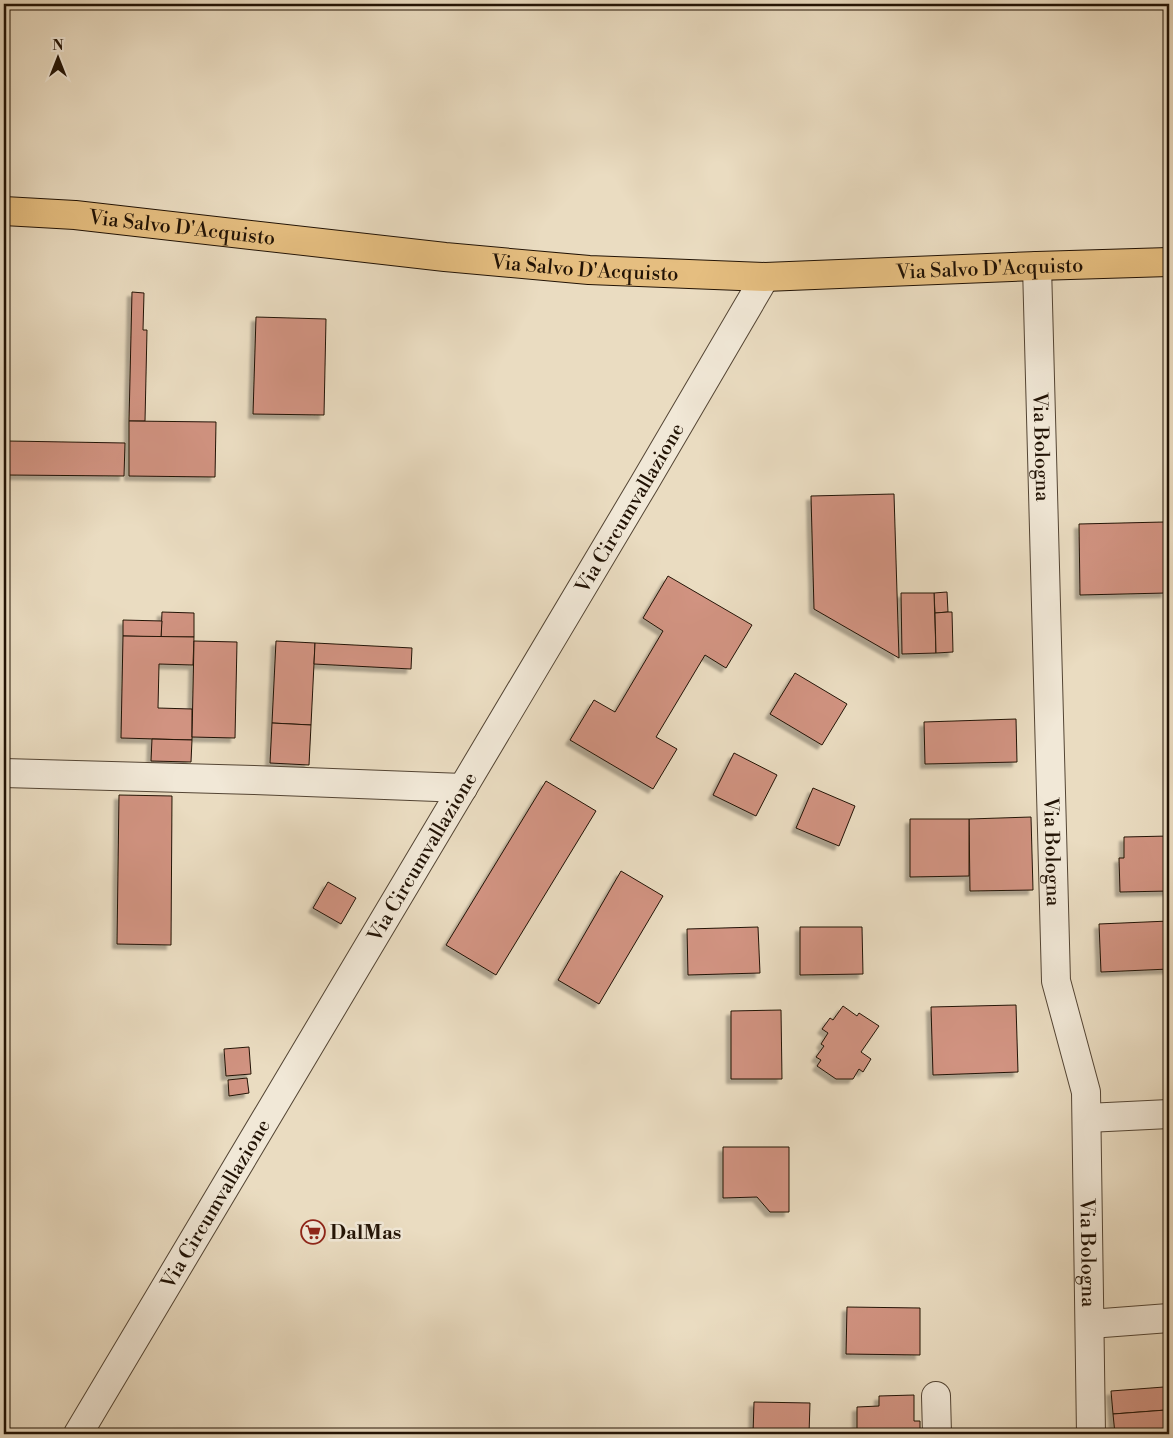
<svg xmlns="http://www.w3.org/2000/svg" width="1173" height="1438" viewBox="0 0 1173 1438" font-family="'Libre Bodoni',serif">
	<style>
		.building { fill: #d19381; stroke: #221305; filter: url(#shadow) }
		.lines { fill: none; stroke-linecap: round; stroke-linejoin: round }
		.minor-casing { stroke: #544534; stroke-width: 30 }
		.major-casing { stroke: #221305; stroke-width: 30 }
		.minor { stroke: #f1e8d7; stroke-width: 28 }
		.major { stroke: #e5be80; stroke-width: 28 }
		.labels { text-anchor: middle; stroke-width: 5; stroke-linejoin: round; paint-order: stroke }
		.street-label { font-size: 20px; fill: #221305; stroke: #f1e8d7 }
		.poi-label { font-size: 20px; font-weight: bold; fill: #221305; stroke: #f1e8d7; text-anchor: start }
	</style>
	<defs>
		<filter id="shadow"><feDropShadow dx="-4.5" dy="4.5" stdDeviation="1" flood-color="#0004"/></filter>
	</defs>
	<rect width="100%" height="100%" fill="#eadcc1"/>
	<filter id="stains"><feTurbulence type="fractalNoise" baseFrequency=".004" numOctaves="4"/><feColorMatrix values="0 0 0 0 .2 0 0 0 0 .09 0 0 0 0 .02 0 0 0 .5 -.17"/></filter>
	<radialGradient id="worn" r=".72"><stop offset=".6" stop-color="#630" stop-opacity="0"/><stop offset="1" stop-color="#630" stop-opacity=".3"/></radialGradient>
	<g class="building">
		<polygon points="132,292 144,293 143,330 147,330 145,421 129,421"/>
		<polygon points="256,317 326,319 324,415 253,414"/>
		<polygon points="129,421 216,422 215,477 129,476"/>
		<polygon points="8,441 125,443 124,476 7,475"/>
		<polygon points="894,494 899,658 814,609 811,496"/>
		<polygon points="1164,522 1166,593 1080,595 1079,524"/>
		<polygon points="668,576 752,625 726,668 705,655 656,737 677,749 653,789 570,740 594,700 615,712 663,631 643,618"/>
		<polygon points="947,592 948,612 935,613 934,593"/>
		<polygon points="901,593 934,593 936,653 902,654"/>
		<polygon points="162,612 194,613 194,637 161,637"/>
		<polygon points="948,612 952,612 953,652 936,653 935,613"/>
		<polygon points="123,620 162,621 161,637 123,636"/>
		<polygon points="123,636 194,637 193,665 159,664 158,708 192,709 192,740 121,738"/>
		<polygon points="194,641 237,642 235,738 192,737"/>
		<polygon points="276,641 315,643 311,725 272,723"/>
		<polygon points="315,643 412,648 411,669 314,664"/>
		<polygon points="795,673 847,704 822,745 770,714"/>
		<polygon points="1016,719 1017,762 925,764 924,722"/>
		<polygon points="272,723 311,725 309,765 270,763"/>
		<polygon points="152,739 192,740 191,762 151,761"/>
		<polygon points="734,753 777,775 756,816 713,795"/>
		<polygon points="546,781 596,811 496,975 446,945"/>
		<polygon points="813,788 855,806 839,846 796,828"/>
		<polygon points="119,795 172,796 171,945 117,944"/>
		<polygon points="1031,817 1033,890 970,891 969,819"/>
		<polygon points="910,819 969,819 969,876 910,877"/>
		<polygon points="1169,836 1169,891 1120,892 1119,858 1124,858 1124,837"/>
		<polygon points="621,871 663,896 599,1004 558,980"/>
		<polygon points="328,882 356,898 341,924 313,908"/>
		<polygon points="1169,921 1169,969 1101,972 1099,924"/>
		<polygon points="758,927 760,973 688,975 687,929"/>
		<polygon points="800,927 862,927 863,974 800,975"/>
		<polygon points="1016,1005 1018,1072 933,1075 931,1007"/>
		<polygon points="843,1006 857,1016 859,1013 879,1026 861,1052 871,1059 863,1072 859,1069 853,1079 836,1079 817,1066 821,1060 816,1057 824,1046 821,1044 828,1033 822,1029 830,1018 833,1020"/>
		<polygon points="781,1010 782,1079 731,1079 731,1011"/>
		<polygon points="249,1047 251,1074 226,1076 224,1049"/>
		<polygon points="247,1078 249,1093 229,1096 228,1080"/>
		<polygon points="723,1147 789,1147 789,1212 770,1212 757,1197 723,1198"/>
		<polygon points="847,1307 920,1308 920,1355 846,1354"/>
		<polygon points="1164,1387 1166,1410 1113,1414 1111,1391"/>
		<polygon points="914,1395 914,1421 920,1421 920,1434 857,1434 857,1407 879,1406 879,1396"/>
		<polygon points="754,1402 810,1403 809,1434 753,1434"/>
		<polygon points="1166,1410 1169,1410 1169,1434 1115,1434 1113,1414"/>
	</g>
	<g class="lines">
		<g class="minor-casing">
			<g id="minor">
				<path id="s1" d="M1037,266l19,715 30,111 5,342"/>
				<polyline points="4,773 254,780 463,788"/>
				<polyline points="1087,1118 1169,1114"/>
				<polyline points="1090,1324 1169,1318"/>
				<polyline points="936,1396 937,1434"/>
				<path id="s2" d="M78,1434l567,-952 120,-205"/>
			</g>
		</g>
		<g class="major-casing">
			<g id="major">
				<path id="s3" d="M4,211l71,4 370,42 144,13 176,7 272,-11 132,-4"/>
			</g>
		</g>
		<use href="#minor" class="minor"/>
		<use href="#major" class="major"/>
	</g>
	<defs>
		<g id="supermarket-ring" transform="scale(1.25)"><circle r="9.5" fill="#f1e8d7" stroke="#8f2418" stroke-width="1.5"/><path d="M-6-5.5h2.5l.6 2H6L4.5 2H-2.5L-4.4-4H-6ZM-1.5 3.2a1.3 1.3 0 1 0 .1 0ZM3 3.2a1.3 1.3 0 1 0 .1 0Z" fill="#8f2418"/></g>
	</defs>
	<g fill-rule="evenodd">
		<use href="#supermarket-ring" x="313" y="1232"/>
	</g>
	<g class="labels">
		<g class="street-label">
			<text dy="7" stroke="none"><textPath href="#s3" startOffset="179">Via Salvo D'Acquisto</textPath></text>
			<text dy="7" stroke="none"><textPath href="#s3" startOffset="584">Via Salvo D'Acquisto</textPath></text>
			<text dy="7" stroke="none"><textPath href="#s3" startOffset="989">Via Salvo D'Acquisto</textPath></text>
			<text dy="7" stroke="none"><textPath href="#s1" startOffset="181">Via Bologna</textPath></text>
			<text dy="7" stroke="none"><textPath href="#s2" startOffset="1078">Via Circumvallazione</textPath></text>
			<text dy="7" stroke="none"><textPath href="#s1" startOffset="586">Via Bologna</textPath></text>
			<text dy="7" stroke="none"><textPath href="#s2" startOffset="672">Via Circumvallazione</textPath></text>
			<text dy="7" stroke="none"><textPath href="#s2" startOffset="268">Via Circumvallazione</textPath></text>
			<text dy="7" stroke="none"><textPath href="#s1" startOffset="991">Via Bologna</textPath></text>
		</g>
		<g class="poi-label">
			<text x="330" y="1239">DalMas</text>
		</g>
	</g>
	<rect width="1173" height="1438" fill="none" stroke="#eadcc1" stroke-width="20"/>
	<rect x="5" y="5" width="1163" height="1428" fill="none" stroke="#221305" stroke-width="2.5"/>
	<rect x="10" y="10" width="1153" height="1418" fill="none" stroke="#221305"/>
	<g transform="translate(58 58)" stroke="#f1e8d7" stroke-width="4" paint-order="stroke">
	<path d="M0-4L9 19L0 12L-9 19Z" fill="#221305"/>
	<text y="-8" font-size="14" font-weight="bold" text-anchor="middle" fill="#221305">N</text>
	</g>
	<rect width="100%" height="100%" filter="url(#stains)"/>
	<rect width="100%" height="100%" fill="url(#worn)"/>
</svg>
